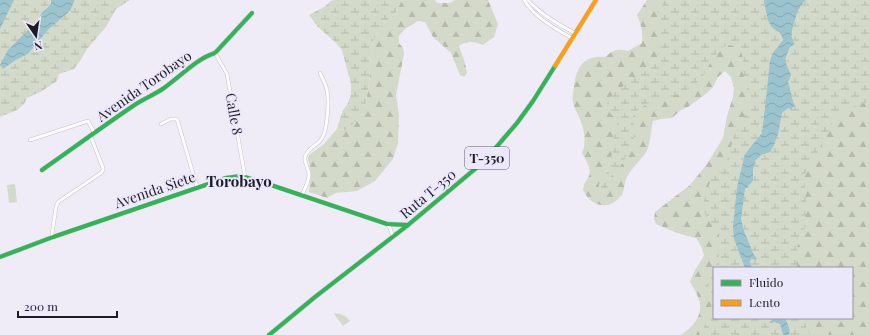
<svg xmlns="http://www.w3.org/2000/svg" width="869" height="335" viewBox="0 0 869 335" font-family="'Playfair Display',serif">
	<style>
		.grass { fill: #d3dac9 }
		.forest { fill: url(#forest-firs) }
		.wetland { fill: url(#wetland-marsh) }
		.water { fill: url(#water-waves) }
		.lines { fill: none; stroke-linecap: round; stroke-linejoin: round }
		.street-casing { stroke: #c5c2cc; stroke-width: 4 }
		.fast-casing { stroke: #c5c2cc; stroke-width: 5 }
		.slow-casing { stroke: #c5c2cc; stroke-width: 5 }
		.street { stroke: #fdfcfe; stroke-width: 3 }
		.fast { stroke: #30b455; stroke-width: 4 }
		.slow { stroke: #ff9f0a; stroke-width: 4 }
		.labels { text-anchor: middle; stroke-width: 4; stroke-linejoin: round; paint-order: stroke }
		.shield { fill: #ece8fb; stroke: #5c5866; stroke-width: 1 }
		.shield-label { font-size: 13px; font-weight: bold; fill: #1e1b26 }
		.street-label { font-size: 14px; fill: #1e1b26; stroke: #ece8fb }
		.neighbourhood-label { font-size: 15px; font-weight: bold; fill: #1e1b26; stroke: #ece8fb }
	</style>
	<defs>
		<pattern id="forest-firs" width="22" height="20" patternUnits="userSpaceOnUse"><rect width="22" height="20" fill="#d3dac9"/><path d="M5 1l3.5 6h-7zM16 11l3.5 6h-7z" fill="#b5baac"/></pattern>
		<pattern id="wetland-marsh" width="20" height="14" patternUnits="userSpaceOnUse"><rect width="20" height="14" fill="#d3dac9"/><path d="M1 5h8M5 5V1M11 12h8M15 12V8" fill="none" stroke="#b5baac"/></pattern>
		<pattern id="water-waves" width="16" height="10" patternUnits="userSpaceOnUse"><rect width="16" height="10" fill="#9bc4ce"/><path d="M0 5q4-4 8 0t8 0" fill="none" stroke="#85a8b1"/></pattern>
	</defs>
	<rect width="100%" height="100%" fill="#efecf7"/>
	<g class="grass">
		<polygon points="15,184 17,202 9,203 7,185"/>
		<path d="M335,313c7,1 10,2 15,8l-7,5 -9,-12z"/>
	</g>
	<g class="forest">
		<path d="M402,0h33l2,3h13l5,-3h33l10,24 -4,13 -11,8c-9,-3 -16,-5 -24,1l6,17 2,10 -3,4 -4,-2 -9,-22 -18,-16 -8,-15 -7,-1 -13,8 -6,7v7l4,5 1,6 -8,41 3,20 -1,28 -5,16 -18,22 -18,10 -21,2 -9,5 -18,-6 2,-19 -3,-15 1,-3 15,-11 13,-15 9,1 20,-28 3,-20 2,-31 2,-10 9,-16 12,-10z"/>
		<path d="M647,0h24l-8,34 1,12 -6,14 -40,58 -3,29 -15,42 31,-73 21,-17 52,-29 17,-25 9,-2 7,3 5,5 7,38 1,18 -30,125v23l-4,13h-2l-1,35 -2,12 -9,20h-21c13,-9 24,-21 17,-38 -2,-5 -5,-10 -8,-15l5,-12 9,-14 -2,-8 -6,-10c-14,-3 -27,-8 -40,-14l-2,-5 1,-7 35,-27 17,-21 16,-26 4,-22 6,-19 1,-9 -3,-11 -6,-6 -7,6 -5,10 -6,6 -19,14 -7,3 -9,8 -11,1 -8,2c-2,9 -2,18 -5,27 -4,10 -14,17 -20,27 -4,6 -3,14 -6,20 -1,1 -4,4 -5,5 -7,7 -19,7 -27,0 -3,-3 -5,-7 -7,-10 1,-6 1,-7 5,-12 5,-8 -2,-17 -6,-25 5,-11 2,-25 -3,-36 -2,-5 -5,-9 -6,-15 -1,-4 0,-10 1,-15 2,-20 10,-32 31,-30 8,-7 13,-9 23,-6l14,-8c1,-11 -1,-19 -5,-28z"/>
		<polygon points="869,99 869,335 808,335 804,327 804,318 852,318 852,268 795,268 802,177 833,119 843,110"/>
	</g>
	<g class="wetland">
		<path d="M9,0h42c-1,7 -6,8 -9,13 -2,2 -2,4 -3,6l-36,50 13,-9 12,-6 20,-24 22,-19 5,-11h55l-14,9 -10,18 -19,22 -7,12 -6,8 -15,5 -2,7 -15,10 -15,7 -3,6 -7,6 -17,7v-98z"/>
		<polygon points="334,0 402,0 394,15 382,25 373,41 371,51 369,82 366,102 353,124 346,130 337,129 342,112 348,103 351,94 351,84 342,50 336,43 318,27 309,15 324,7 331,1"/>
		<path d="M668,0h201v101l-25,11 -10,8 -6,11 -6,13 -7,13 -7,10 -4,10 2,22 -1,13 1,13 -7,16 -3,13 1,14h-82c5,-10 3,-24 4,-36l-12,-13 -3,-8 -1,-7 8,-25 11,-9 5,-10 3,-9 4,-17 4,-9 6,-8 5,-11v-9l-6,-25 -1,-7 1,-7 -2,-7 -5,-4 -6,-2 -8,2 -6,7 -10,16 -4,8 -8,7 -5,4 -20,9 -16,2 -16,11 -4,6 1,9v16l-14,25 -8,7 -2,10 -5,6h-7l2,-10 6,-7 8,-26v-10l3,-10v-8l-6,-5 -5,-6c1,-3 2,-9 4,-11 4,-5 10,-8 15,-12 17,-11 28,-17 36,-37 5,-13 -8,-27 -2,-39 2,-4 7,-6 9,-9z"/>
		<path d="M714,270v48h92v9l4,8h-110c5,-10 10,-19 11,-30 0,-4 -3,-8 -4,-12 -2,-8 3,-16 7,-23z"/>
	</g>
	<g class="water">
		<polygon points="0,0 14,0 0,29"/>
		<polygon points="51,0 75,0 70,11 48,30 28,54 16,60 3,69 0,65 8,50 39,19 42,12 48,7 51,3"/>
		<path d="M764,0h42c-7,4 -13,24 -14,32 -1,5 0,9 3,12l-5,3 -6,14 2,2 5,12 -3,7c3,8 3,16 7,24l-2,1 -2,3 -2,-2 -2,1 -3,2 -2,2 -4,21 -4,11 -4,7 -9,3 -6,6 -2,9v9l-1,3 -7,7 -1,8 -3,22 3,12 9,22 4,6 -2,1 -2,-1h-2l-1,3 1,4 2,2h-8l-11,-29 -1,-12 4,-40 8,-33 17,-21 4,-34 4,-39 3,-7 10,-13c-2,-9 -5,-7 -10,-12 -7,-7 -7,-19 -9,-28z"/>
		<path d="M773,318h12c2,5 6,12 4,17h-6l-3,-11 -6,-2 -3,1 -2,-1 4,-2z"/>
	</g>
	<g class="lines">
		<g class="street-casing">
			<g id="street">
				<path d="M524,0c12,19 31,28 49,39"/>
				<path d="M528,0c13,15 31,24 48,34"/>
				<polyline points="215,53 227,74 245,177"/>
				<polyline points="161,124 171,119 177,119 197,187"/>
				<polyline points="30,140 88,121 95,134"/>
				<path d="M302,196c2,-7 7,-14 7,-21 0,-6 -5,-12 -4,-18 2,-8 10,-11 15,-16 8,-8 9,-40 7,-51 -1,-6 -5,-12 -7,-17"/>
				<polyline points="387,224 390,228 393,237"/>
				<polyline points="53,237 52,234 56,207 58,202 101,173 103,170 103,168 91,137"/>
			</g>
		</g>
		<g class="fast-casing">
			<g id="fast">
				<path d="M42,170c30,-21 60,-43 91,-64 10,-7 21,-11 31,-18 17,-12 32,-29 51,-35l37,-40"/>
				<polyline points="0,257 53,237 226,178 241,176 262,182 387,224 408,225"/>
				<polyline points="269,335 315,297 408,225 475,169 493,151 517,123 533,101 555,66"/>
			</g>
		</g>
		<g class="slow-casing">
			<polyline id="slow" points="555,66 596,0"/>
		</g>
		<use href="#street" class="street"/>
		<use href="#fast" class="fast"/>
		<use href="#slow" class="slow"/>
	</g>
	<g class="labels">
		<rect class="shield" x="465" y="147" width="44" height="22" rx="3"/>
		<g class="shield-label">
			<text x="487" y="163">T-350</text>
		</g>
		<g class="street-label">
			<text transform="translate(144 86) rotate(-35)" y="5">Avenida Torobayo</text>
			<text transform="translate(234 114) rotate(80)" y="5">Calle 8</text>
			<text transform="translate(155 190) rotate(-19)" y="5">Avenida Siete</text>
			<text transform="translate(428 194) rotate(-40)" y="5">Ruta T-350</text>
		</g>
		<g class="neighbourhood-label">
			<text x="239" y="187">Torobayo</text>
		</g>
	</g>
	<rect x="713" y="267" width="140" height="52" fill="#ece8fb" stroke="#9a96a6"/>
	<rect x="721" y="280" width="20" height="6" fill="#30b455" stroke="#9a96a6"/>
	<text x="749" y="287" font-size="12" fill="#1e1b26">Fluido</text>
	<rect x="721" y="300" width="20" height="6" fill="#ff9f0a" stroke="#9a96a6"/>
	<text x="749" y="307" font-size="12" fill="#1e1b26">Lento</text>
	<g transform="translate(36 36) rotate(167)" stroke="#ece8fb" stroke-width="3" paint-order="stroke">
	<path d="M0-3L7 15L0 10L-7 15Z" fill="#1e1b26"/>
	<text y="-6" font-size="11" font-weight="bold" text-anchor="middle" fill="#1e1b26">N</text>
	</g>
	<path d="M18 311v6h99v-6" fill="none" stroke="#1e1b26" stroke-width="2"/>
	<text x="24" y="311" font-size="12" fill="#1e1b26" stroke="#ece8fb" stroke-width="3" paint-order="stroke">200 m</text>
</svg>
